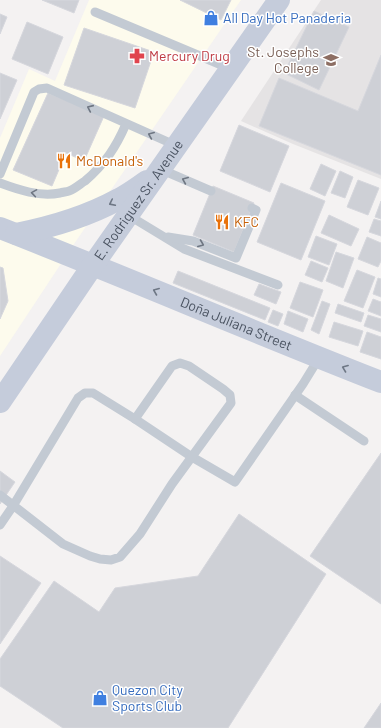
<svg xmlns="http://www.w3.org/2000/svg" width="381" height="728" viewBox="0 0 381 728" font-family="Barlow,sans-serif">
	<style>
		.commercial { fill: #fdfbed }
		.education { fill: #e5e3e4 }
		.building { fill: #ced0d6; stroke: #d6d7dd }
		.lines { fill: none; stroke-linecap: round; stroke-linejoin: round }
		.lane { stroke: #c3cad3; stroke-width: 9 }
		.secondary { stroke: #c5ccdb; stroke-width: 22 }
		.oneway { stroke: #6e7682 }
		.oneway2 { stroke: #6e7785 }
		.labels { text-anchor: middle; stroke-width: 3; stroke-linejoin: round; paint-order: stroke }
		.shop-label { font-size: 14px; fill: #366cbe; stroke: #fff; text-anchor: start }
		.education-label { font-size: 14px; fill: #785e54; stroke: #fff; text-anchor: end }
		.health-label { font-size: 14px; fill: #be3a42; stroke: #fff; text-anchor: start }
		.food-label { font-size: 14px; fill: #c56008; stroke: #fff; text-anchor: start }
		.street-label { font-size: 14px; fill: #495260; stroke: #fff }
	</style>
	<rect width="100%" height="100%" fill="#f4f2f2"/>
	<polygon class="commercial" points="89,0 241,0 74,244 0,356 0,138 29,69 55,81"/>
	<polygon class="education" points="321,0 381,0 381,179 293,144 241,121"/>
	<g class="building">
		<polygon points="42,0 79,0 74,13"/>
		<polygon points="180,0 231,0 221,20"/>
		<polygon points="314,11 349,27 319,90 284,73"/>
		<polygon points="0,14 7,17 0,34"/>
		<polygon points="27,22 63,37 48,74 12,59"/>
		<polygon points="84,28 154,52 135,108 64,85"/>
		<polygon points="381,55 381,175 259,126 279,78 358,111"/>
		<polygon points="0,73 17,80 0,119"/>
		<polygon points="48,93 104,116 84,161 66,153 52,186 13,170"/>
		<polygon points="239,125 289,146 270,192 220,171"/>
		<polygon points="321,164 336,171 325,196 310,189"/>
		<polygon points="340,171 353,177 345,198 331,193"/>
		<polygon points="358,180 379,188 368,215 347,207"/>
		<polygon points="281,183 325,201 301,260 257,242"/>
		<polygon points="213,186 254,203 234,252 193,235"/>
		<polygon points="381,201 381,219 375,217"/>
		<polygon points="329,215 359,229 351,246 321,233"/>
		<polygon points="374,219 381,221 381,236 369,232"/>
		<polygon points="316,236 337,244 329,265 308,257"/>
		<polygon points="367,237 381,243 381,261 378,267 358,259"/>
		<polygon points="336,252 354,258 343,288 326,281"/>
		<polygon points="311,261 328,268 322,282 305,275"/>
		<polygon points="0,267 3,268 8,301 0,319"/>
		<polygon points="357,270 375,277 363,308 344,301"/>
		<polygon points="178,271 270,308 265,320 173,283"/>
		<polygon points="378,278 381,279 381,297 373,294"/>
		<polygon points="300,282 323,290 313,317 290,308"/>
		<polygon points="259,284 281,292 276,304 254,295"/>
		<polygon points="373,299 381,302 381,316 368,311"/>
		<polygon points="322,301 330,304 319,334 311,330"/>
		<polygon points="338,304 364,313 361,322 335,313"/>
		<polygon points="273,310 283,314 278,326 268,322"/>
		<polygon points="288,311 308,319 303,332 284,324"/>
		<polygon points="368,315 381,319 381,332 364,326"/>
		<polygon points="334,322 363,331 358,346 329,337"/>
		<polygon points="367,332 381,337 381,359 360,352"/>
		<polygon points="381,453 381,604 310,556"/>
		<polygon points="0,471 15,482 0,504"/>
		<polygon points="239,514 326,574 228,728 63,728 0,686 0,659 54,581 99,612 115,588 198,576"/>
		<polygon points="0,556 41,583 0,644"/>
		<polygon points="381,703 381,728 364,728"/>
	</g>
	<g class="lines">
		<g class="lane">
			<polyline points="95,12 231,69"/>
			<polyline points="160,169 211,191"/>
			<polyline points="0,174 34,92 39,89 47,88 177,146"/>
			<path d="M0,183c19,7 39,14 60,10 3,-1 7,-1 9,-2 6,-2 11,-7 16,-10 20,-17 31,-34 41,-57"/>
			<polyline points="128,215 184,249 278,285"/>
			<polyline points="168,237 193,241 236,258 256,210 252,208"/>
			<polyline points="295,395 364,441"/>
			<polyline points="135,419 192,457 235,482 303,384 319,358"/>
			<polyline points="0,495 63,544 90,556 100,559 111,560 120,557 140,534 172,484 231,403 230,395 223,389 189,366 180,363 172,366 135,419 93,393 85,393 78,398 13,506 0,525"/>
		</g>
		<g class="secondary">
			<path id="s1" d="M0,228c128,50 253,104 381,154"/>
			<path d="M16,234c36,-7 70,-17 103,-35 10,-5 19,-12 28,-18"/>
			<path id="s2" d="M0,402l93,-137 186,-265"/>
		</g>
	</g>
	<defs><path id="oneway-chevron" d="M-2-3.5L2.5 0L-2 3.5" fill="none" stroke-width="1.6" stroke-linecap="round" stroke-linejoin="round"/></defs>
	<g class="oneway">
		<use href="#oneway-chevron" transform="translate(90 108) rotate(-156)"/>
		<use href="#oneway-chevron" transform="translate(151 135) rotate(-157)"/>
		<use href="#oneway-chevron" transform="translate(185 180) rotate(-157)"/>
		<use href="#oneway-chevron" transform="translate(34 193) rotate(-171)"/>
		<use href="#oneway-chevron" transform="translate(201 244) rotate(22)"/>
	</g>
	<g class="oneway2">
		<use href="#oneway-chevron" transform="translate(112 203) rotate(154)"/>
		<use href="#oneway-chevron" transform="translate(156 291) rotate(-158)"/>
		<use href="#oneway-chevron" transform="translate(345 368) rotate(-159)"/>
	</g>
	<defs>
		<g id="shop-bare" transform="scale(1.2)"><path d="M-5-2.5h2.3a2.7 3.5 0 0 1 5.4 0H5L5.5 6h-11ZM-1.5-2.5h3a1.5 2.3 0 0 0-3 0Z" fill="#3f7fe0" stroke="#fff" stroke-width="2.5" paint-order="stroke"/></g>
		<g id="pharmacy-bare" transform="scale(1.2)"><path d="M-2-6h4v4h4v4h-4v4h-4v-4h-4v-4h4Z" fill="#e0444e" stroke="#fff" stroke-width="2.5" paint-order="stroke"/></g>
		<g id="university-bare" transform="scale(1.2)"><path d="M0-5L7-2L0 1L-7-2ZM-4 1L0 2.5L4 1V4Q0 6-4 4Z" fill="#8d6e63" stroke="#fff" stroke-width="2.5" paint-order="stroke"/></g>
		<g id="restaurant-bare" transform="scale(1.2)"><path d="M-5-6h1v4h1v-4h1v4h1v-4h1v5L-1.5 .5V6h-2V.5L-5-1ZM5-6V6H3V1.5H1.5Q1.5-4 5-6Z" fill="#e8710a" stroke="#fff" stroke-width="2.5" paint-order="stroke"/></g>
	</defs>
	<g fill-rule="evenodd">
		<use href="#shop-bare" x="211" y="18"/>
		<use href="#pharmacy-bare" x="137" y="56"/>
		<use href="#university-bare" x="331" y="60"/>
		<use href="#restaurant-bare" x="64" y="161"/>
		<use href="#restaurant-bare" x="222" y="222"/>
		<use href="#shop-bare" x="100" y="698"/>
	</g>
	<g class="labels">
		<g class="shop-label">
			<text x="223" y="23">All Day Hot Panaderia</text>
			<text x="112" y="695">Quezon City<tspan x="112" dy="16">Sports Club</tspan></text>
		</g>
		<g class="education-label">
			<text x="319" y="57">St. Josephs<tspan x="319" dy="16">College</tspan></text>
		</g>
		<g class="health-label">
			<text x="149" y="61">Mercury Drug</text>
		</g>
		<g class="food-label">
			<text x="76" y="166">McDonald's</text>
			<text x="234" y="227">KFC</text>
		</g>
		<g class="street-label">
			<text dy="5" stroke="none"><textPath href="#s2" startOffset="245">E. Rodriguez Sr. Avenue</textPath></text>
			<text dy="5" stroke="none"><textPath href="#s1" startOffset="255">Doña Juliana Street</textPath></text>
		</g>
	</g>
</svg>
